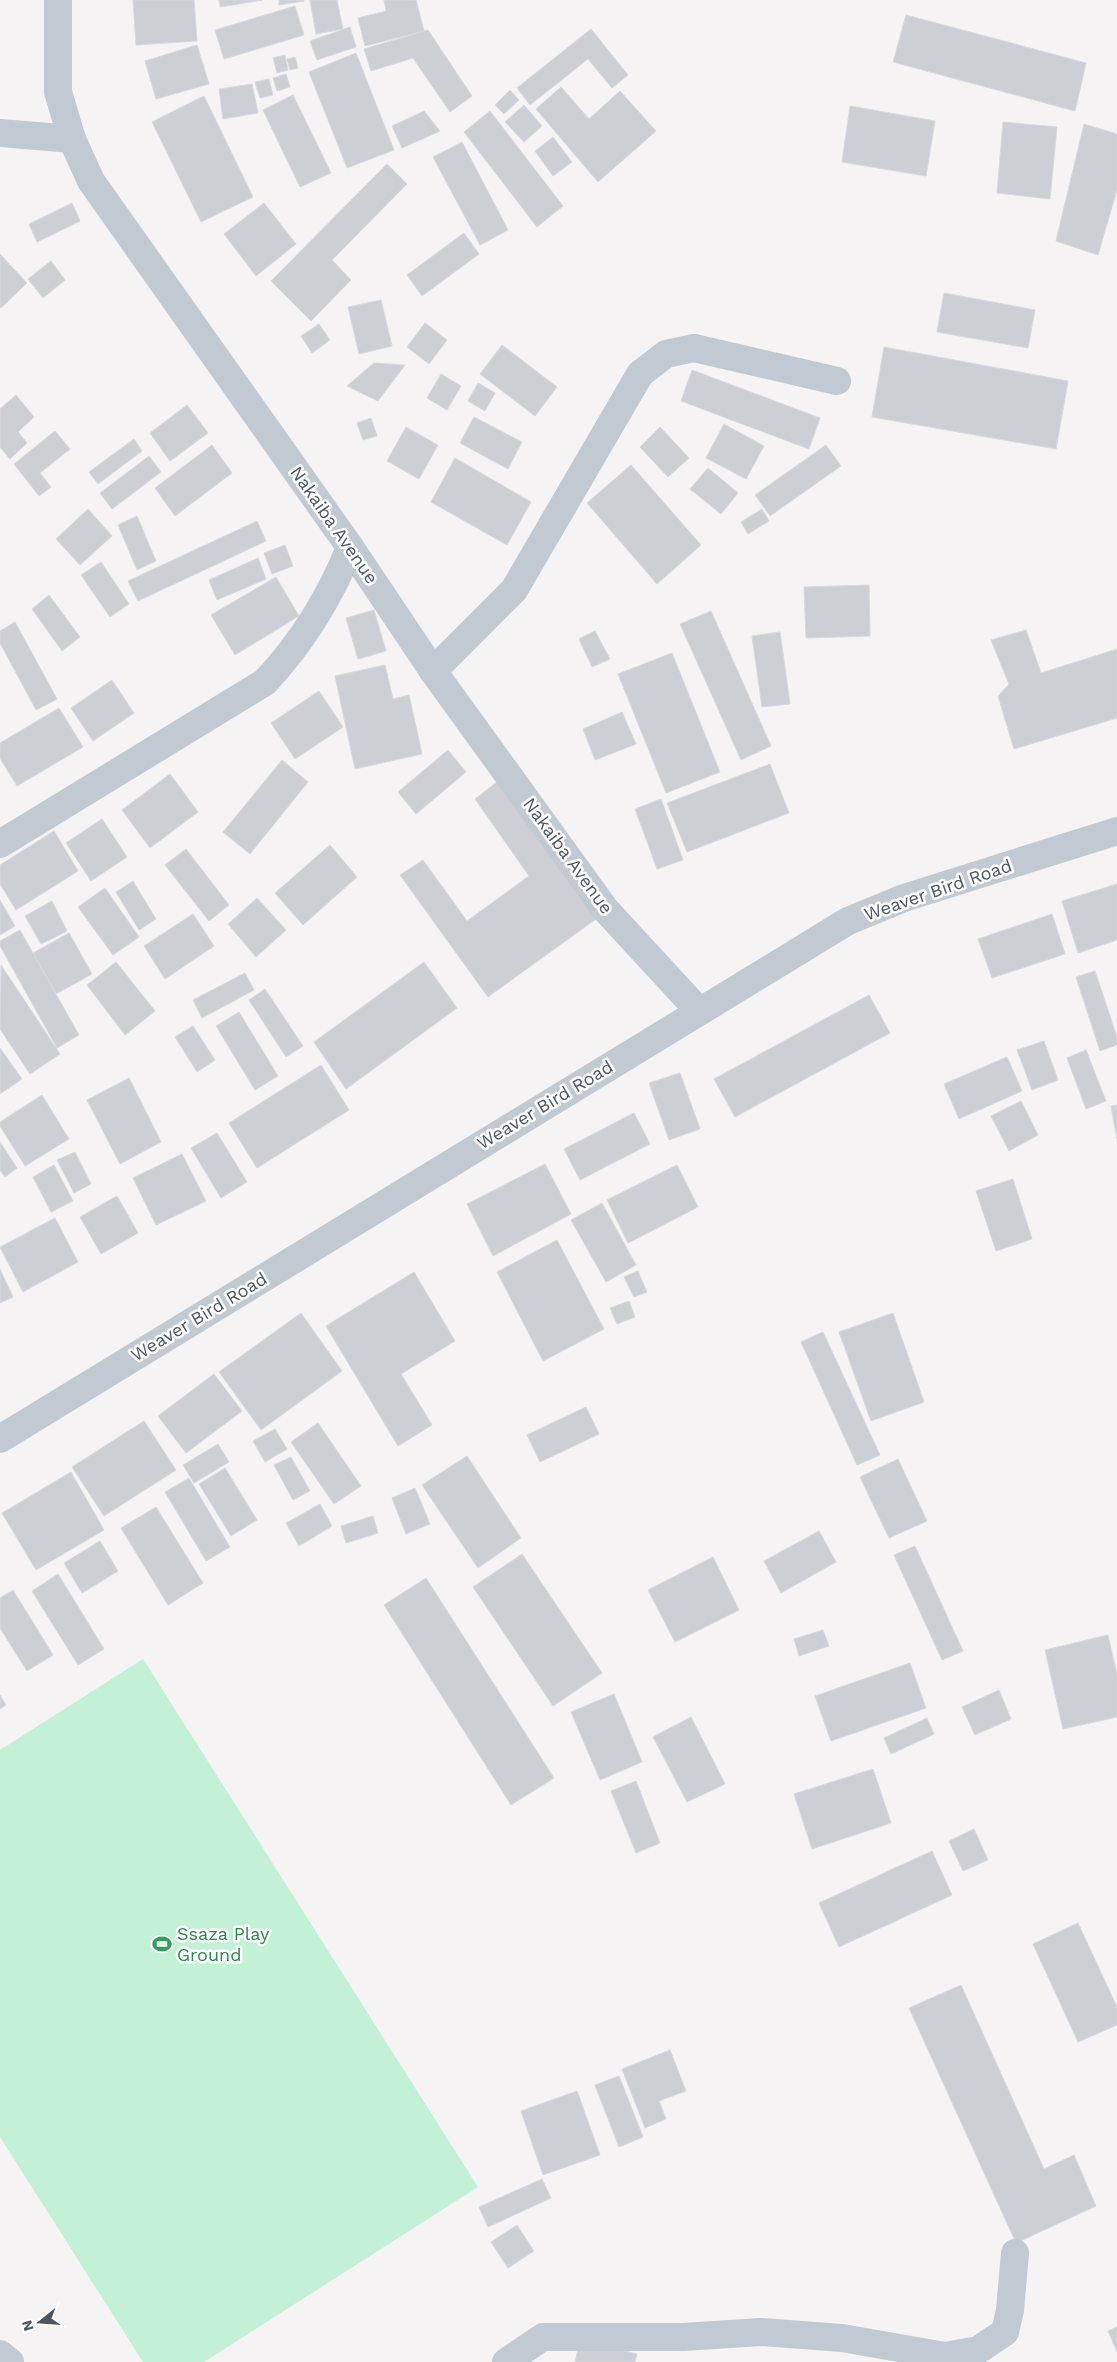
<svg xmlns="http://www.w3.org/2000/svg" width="1117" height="2362" viewBox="0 0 1117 2362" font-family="'Work Sans',sans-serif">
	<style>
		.green { fill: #c3f1d5 }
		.building { fill: #cdcfd5; stroke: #d7d9de }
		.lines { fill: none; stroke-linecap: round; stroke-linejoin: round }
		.minor { stroke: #c1cad2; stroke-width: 28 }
		.labels { text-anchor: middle; stroke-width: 5; stroke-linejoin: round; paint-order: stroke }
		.street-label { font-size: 18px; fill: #4a5661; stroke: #fff }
		.leisure-label { font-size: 18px; fill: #27864d; stroke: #fff; text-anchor: start }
	</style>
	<rect width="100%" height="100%" fill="#f5f3f3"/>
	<polygon class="green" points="143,1659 478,2187 204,2362 143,2362 0,2137 0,1750"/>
	<g class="building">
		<polygon points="133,0 194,0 197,41 136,45"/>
		<polygon points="219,0 263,0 220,7"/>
		<polygon points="279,0 304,0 304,1 279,5"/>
		<polygon points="310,0 337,0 343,29 316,34"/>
		<polygon points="384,0 416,0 424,31 365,46 358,18 386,11"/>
		<polygon points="295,6 304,35 224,59 215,30"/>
		<polygon points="906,15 1086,63 1075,111 893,62"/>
		<polygon points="350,27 356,47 317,60 310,41"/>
		<polygon points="591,29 628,75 612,88 588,59 530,105 517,88"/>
		<polygon points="428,30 472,96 450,112 413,58 371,71 364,49"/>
		<polygon points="197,45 209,84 156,99 145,61"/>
		<polygon points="356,53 394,150 347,168 309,72"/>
		<polygon points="285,55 288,70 277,73 273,58"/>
		<polygon points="295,57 298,68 290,70 287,59"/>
		<polygon points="286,74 290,87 277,91 273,78"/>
		<polygon points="269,79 273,95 260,98 255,82"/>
		<polygon points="252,84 258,113 223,119 219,89"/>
		<polygon points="561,87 589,119 620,91 656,131 598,182 536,109"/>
		<polygon points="510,90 519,100 504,114 495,105"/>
		<polygon points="293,95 331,173 300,187 263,110"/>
		<polygon points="204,96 253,197 201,222 152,122"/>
		<polygon points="524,105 542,126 524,142 505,122"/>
		<polygon points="850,106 935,121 926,176 842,162"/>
		<polygon points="424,111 440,131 402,148 392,126"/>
		<polygon points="490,111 563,206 537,227 464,132"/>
		<polygon points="1003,122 1057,127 1050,199 997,193"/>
		<polygon points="1084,124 1117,134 1117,190 1098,255 1056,241"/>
		<polygon points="553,137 572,162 553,176 535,151"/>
		<polygon points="462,142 508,230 480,245 433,157"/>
		<polygon points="387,164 407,184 332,260 351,280 311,321 271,281"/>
		<polygon points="72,203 80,221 37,242 29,224"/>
		<polygon points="264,203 296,244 256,276 224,234"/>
		<polygon points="464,233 479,254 422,296 407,275"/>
		<polygon points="0,254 27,283 1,308 0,307"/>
		<polygon points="51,261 65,280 43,298 28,279"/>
		<polygon points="944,293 1035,310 1028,348 937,332"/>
		<polygon points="381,300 392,346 359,354 348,307"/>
		<polygon points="425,323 447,340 429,364 407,347"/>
		<polygon points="319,324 330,340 312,353 301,336"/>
		<polygon points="502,345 557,387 535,416 480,374"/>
		<polygon points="884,347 1068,381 1056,449 872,417"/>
		<polygon points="374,363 405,365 378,401 347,386"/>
		<polygon points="692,370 820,418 809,449 681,401"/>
		<polygon points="441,374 461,386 447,410 427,398"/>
		<polygon points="478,383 495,393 485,411 468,401"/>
		<polygon points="16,395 34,417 18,432 27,443 10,459 0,447 0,409"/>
		<polygon points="187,405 208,433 170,461 150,433"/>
		<polygon points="474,417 522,442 508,469 460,443"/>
		<polygon points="371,418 377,436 363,440 357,423"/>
		<polygon points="724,424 764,446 746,479 706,458"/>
		<polygon points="406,427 438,445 419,479 387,461"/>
		<polygon points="660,427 689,458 668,477 640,447"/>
		<polygon points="55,431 70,449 40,473 51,487 39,496 14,464"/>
		<polygon points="134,439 142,451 98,484 89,472"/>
		<polygon points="212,445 232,473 175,516 155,488"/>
		<polygon points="826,445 841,466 770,516 755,495"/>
		<polygon points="149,456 161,472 112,509 100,493"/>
		<polygon points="455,458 531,502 507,545 431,502"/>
		<polygon points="631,465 701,545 657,584 587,503"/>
		<polygon points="708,468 738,493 721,514 690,489"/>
		<polygon points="88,509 112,536 80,565 56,539"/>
		<polygon points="762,509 769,521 748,534 741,522"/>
		<polygon points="137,516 156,561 137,570 118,525"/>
		<polygon points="257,521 266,541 138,601 128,581"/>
		<polygon points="285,545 293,566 272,574 264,553"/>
		<polygon points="258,558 266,579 217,600 209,580"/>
		<polygon points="101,562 129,604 110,617 81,575"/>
		<polygon points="276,577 299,616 235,655 211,615"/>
		<polygon points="869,585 870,636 806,638 804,587"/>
		<polygon points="49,595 80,637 62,651 32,609"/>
		<polygon points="374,610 386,651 358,659 346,618"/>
		<polygon points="711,611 771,746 741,760 680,624"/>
		<polygon points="15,622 57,699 36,710 0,643 0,631"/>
		<polygon points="1026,630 1041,673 1117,649 1117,718 1014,749 998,696 1009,684 991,640"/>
		<polygon points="595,631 610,659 592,667 579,639"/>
		<polygon points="780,632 790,704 762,707 752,636"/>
		<polygon points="672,653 720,772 666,793 618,674"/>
		<polygon points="385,665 393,699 409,695 422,754 355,769 335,676"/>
		<polygon points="112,680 134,713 93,741 71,708"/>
		<polygon points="319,691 343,727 295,759 271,723"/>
		<polygon points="59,708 83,747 17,786 0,758 0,743"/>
		<polygon points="622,712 636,744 595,760 583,729"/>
		<polygon points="448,750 466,772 416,814 398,792"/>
		<polygon points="282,760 308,782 250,854 223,832"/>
		<polygon points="770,764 789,813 687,852 667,803"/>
		<polygon points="170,774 198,812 150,848 122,810"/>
		<polygon points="497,782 596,919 488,997 400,875 423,860 467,921 529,876 475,799"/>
		<polygon points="661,799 683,860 657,869 635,809"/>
		<polygon points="102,819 127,857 91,881 66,843"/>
		<polygon points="54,831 78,871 16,910 0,884 0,865"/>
		<polygon points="330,845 357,877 303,925 275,893"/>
		<polygon points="186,849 229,905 209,921 165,865"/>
		<polygon points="133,881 156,919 139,930 116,892"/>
		<polygon points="1117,884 1117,940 1078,953 1062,901"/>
		<polygon points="105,888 139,937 113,955 78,907"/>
		<polygon points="257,898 286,930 256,957 228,924"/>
		<polygon points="0,900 15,926 0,935"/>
		<polygon points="52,901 67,931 41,944 25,916"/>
		<polygon points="193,914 214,946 165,979 144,946"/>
		<polygon points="1052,914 1065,954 992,978 978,939"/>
		<polygon points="20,930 79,1035 57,1048 0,946 0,941"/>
		<polygon points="69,933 92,974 56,994 33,953"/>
		<polygon points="116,962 155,1011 125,1035 87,985"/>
		<polygon points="424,962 457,1008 346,1089 314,1042"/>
		<polygon points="1,965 60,1054 30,1074 0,1029"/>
		<polygon points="1095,971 1117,1037 1117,1045 1100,1051 1076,977"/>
		<polygon points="245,973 254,990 202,1018 193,1000"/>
		<polygon points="265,989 303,1046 286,1057 249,1000"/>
		<polygon points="869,995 890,1033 735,1117 714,1079"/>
		<polygon points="239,1012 278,1076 255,1090 216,1026"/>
		<polygon points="193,1026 215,1060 197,1072 175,1037"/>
		<polygon points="1044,1041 1058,1080 1032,1090 1017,1050"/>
		<polygon points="0,1048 22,1079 0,1094"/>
		<polygon points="1086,1050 1106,1101 1086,1109 1067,1058"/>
		<polygon points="1007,1057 1022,1091 959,1119 944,1084"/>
		<polygon points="321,1065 349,1110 257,1168 229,1123"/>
		<polygon points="680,1073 700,1129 669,1140 649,1083"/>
		<polygon points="129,1078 161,1142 120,1164 87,1100"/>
		<polygon points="42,1095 69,1139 25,1166 0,1126 0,1122"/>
		<polygon points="1021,1101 1038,1135 1009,1151 991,1116"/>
		<polygon points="1117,1105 1117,1139 1111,1106"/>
		<polygon points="634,1113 650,1144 580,1180 564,1149"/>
		<polygon points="217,1133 247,1182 221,1198 191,1148"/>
		<polygon points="0,1142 17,1168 5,1177 0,1170"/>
		<polygon points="75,1152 91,1184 74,1193 57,1160"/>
		<polygon points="182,1154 206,1201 156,1225 133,1178"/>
		<polygon points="545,1164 571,1214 493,1256 467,1204"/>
		<polygon points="54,1165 73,1201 51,1212 33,1177"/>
		<polygon points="677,1165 698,1207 628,1243 607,1200"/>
		<polygon points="1013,1179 1032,1239 996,1251 976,1191"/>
		<polygon points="117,1196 138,1233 101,1254 80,1217"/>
		<polygon points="602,1203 636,1265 606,1282 571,1220"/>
		<polygon points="55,1218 78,1262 23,1292 0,1247"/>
		<polygon points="557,1240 604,1329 543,1361 497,1272"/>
		<polygon points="0,1269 13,1297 0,1303"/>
		<polygon points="638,1271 647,1292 634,1297 624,1277"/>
		<polygon points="414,1272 455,1341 401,1374 432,1425 398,1446 326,1326"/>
		<polygon points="629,1301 635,1317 617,1324 610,1308"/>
		<polygon points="301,1313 342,1371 261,1430 219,1372"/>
		<polygon points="893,1313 924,1402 871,1421 839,1332"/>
		<polygon points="823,1332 880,1455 857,1465 801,1342"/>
		<polygon points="214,1374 242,1411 186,1453 158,1416"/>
		<polygon points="586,1407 599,1434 540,1462 527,1435"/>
		<polygon points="144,1421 176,1470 104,1516 72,1467"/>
		<polygon points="318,1423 361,1486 334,1504 291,1442"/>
		<polygon points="275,1429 287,1449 265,1462 253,1441"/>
		<polygon points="218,1444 229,1462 194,1483 183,1465"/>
		<polygon points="467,1456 521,1538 478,1568 422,1485"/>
		<polygon points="291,1457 310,1491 293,1500 274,1465"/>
		<polygon points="898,1459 927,1521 889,1538 860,1477"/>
		<polygon points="225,1468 257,1520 231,1536 199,1484"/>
		<polygon points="71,1472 104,1530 36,1570 2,1513"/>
		<polygon points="189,1478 230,1547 206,1561 165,1492"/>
		<polygon points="415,1488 430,1524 406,1534 392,1498"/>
		<polygon points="320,1504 332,1526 299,1546 286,1523"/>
		<polygon points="156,1507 203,1583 168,1605 121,1528"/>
		<polygon points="373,1516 378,1533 346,1543 341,1526"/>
		<polygon points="819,1531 836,1562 781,1593 764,1561"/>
		<polygon points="100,1541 118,1571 82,1593 64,1563"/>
		<polygon points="915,1546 963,1651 942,1660 894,1555"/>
		<polygon points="522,1554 602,1673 553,1706 473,1587"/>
		<polygon points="713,1557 739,1610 675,1642 648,1590"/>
		<polygon points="58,1574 104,1649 78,1665 32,1591"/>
		<polygon points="426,1578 554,1778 511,1805 384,1605"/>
		<polygon points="13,1590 53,1655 27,1671 0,1628 0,1598"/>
		<polygon points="823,1630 829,1646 799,1656 794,1639"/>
		<polygon points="1108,1635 1117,1675 1117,1717 1063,1729 1045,1650"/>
		<polygon points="910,1663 926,1708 831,1741 815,1696"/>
		<polygon points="999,1690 1011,1719 975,1735 962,1707"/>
		<polygon points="614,1694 642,1762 600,1780 571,1712"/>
		<polygon points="0,1695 6,1705 0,1709"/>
		<polygon points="691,1717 725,1784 687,1802 653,1737"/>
		<polygon points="927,1718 934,1734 891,1754 884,1738"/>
		<polygon points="873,1769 891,1823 812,1849 794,1794"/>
		<polygon points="636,1781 660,1843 636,1853 611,1791"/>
		<polygon points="974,1829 988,1860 963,1871 949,1841"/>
		<polygon points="932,1851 952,1895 839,1947 819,1903"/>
		<polygon points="1078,1923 1117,2007 1117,2025 1078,2042 1033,1944"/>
		<polygon points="961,1985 1044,2169 1074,2155 1096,2206 1016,2243 909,2008"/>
		<polygon points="670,2050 686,2091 659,2101 666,2119 645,2128 622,2069"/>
		<polygon points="619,2076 643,2137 619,2147 595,2085"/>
		<polygon points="577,2091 600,2155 543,2175 521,2111"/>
		<polygon points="542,2179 551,2198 488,2227 479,2207"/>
		<polygon points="517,2225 534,2251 508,2268 491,2242"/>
		<polygon points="1117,2327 1117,2352 1108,2331"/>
		<polygon points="580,2340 637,2354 635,2362 575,2362"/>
	</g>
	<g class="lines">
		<g class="minor">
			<polyline points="58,0 58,92 72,139 91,181 350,547 433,671 605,909 699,1011"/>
			<polyline points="0,133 72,139"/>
			<polyline points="433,671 514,590 640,374 666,354 694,348 837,381"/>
			<path d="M0,844l265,-162c36,-38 66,-86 85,-135"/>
			<polyline points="0,1439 848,921 904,898 1117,831"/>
			<polyline points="0,2354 10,2362"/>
			<polyline points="506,2362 543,2337 683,2337 761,2332 842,2338 945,2356 978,2350 1005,2332 1010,2310 1015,2253"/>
		</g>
	</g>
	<defs>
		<g id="stadium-bare" transform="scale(1.5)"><path d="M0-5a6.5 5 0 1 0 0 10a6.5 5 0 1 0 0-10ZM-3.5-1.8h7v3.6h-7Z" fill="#2e9e5b" stroke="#fff" stroke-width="2.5" paint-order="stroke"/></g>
	</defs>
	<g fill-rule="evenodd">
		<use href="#stadium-bare" x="162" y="1944"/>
	</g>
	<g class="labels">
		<g class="street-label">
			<text transform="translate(334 525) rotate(55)" y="6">Nakaiba Avenue</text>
			<text transform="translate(568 856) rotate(54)" y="6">Nakaiba Avenue</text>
			<text transform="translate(938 890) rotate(-19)" y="6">Weaver Bird Road</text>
			<text transform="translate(545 1105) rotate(-31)" y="6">Weaver Bird Road</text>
			<text transform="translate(199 1317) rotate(-31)" y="6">Weaver Bird Road</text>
		</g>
		<g class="leisure-label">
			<text x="177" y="1940">Ssaza Play<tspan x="177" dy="21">Ground</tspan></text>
		</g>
	</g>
	<g transform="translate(40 2322) rotate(253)" stroke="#ffffff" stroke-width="4" paint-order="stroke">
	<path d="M0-4L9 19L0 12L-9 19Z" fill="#4a5661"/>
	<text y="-8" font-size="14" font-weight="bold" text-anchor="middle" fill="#4a5661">N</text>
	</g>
</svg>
